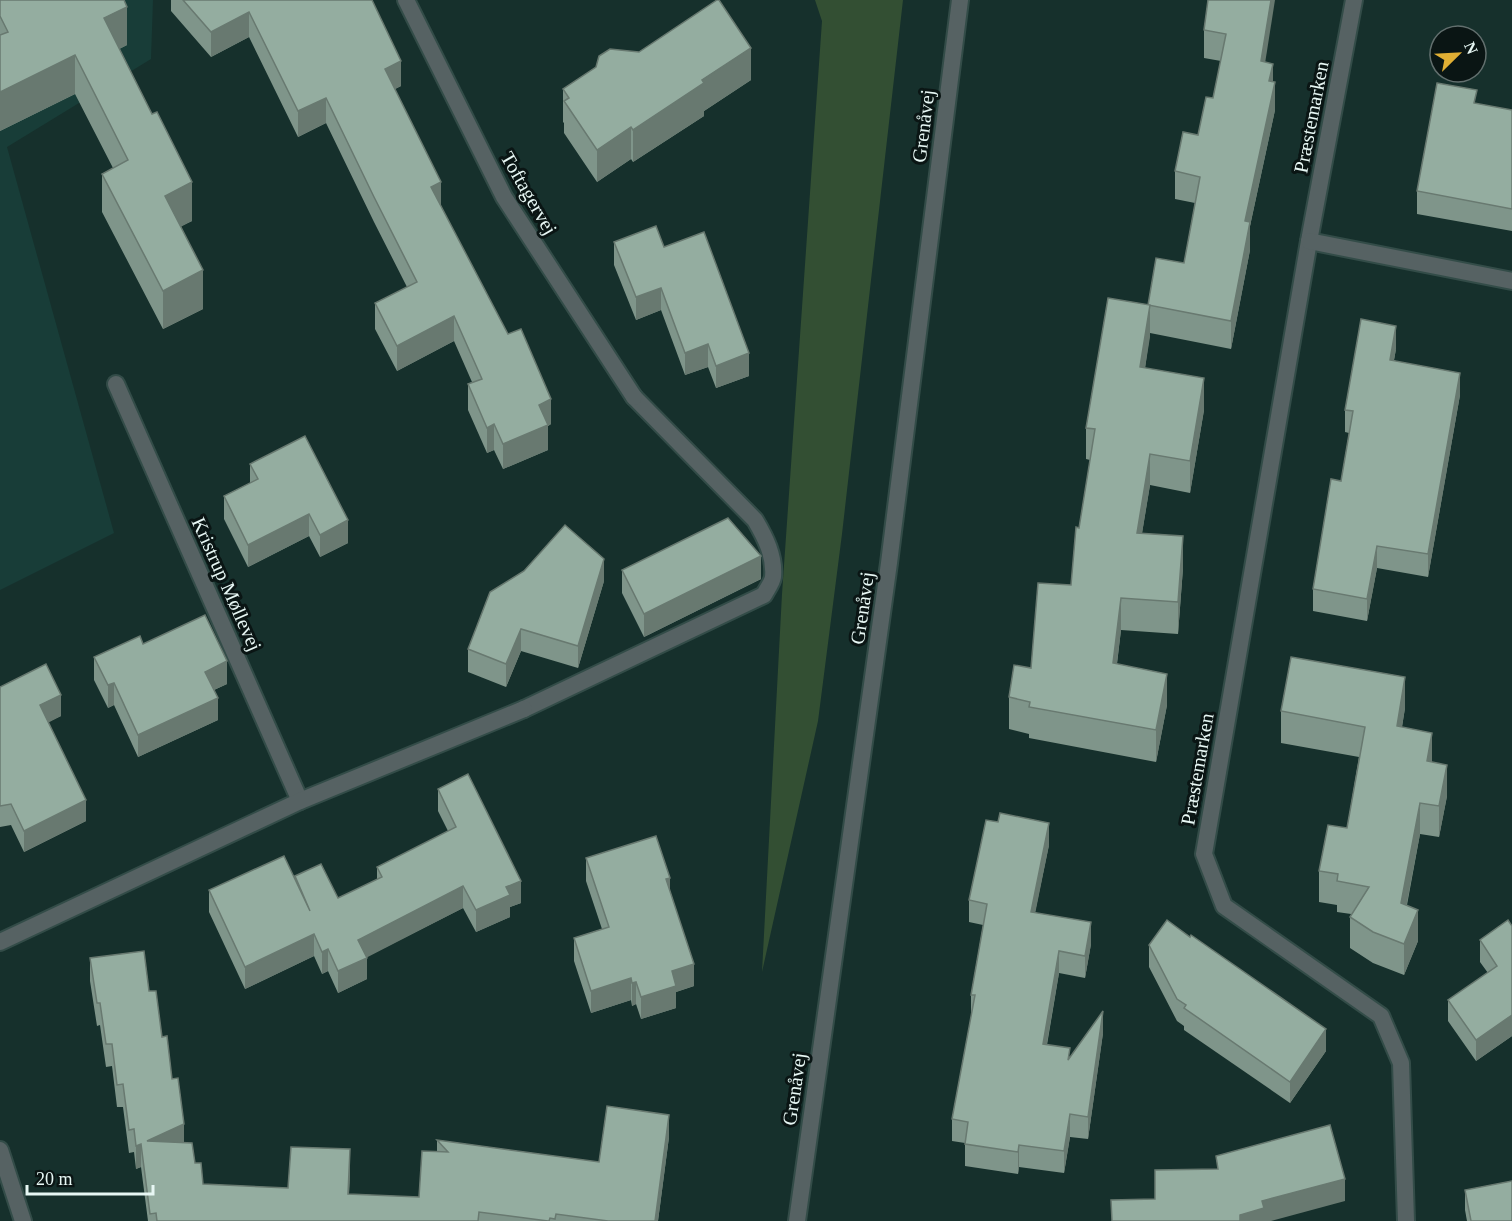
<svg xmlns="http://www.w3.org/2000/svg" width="1512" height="1221" viewBox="0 0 1512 1221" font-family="Georgia,serif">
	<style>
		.built { fill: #183d38 }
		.green { fill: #334f33 }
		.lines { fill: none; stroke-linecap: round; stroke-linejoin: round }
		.service-casing { stroke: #334c48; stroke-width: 20 }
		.minor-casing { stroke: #334c48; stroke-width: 20 }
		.tertiary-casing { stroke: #334c48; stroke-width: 20 }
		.service { stroke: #566263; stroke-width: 16 }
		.minor { stroke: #566263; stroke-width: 16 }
		.tertiary { stroke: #566263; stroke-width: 16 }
		.wall { fill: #7f958a }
		.shaded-wall { fill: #687970 }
		.building { fill: #94ada0; stroke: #687970; stroke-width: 1.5 }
		.labels { text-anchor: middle; stroke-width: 6; stroke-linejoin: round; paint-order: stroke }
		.street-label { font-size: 20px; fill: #e7f7f4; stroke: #0a1514 }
	</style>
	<rect width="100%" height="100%" fill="#16302c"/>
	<polygon class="built" points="0,0 153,0 151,59 7,147 114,533 0,590"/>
	<polygon class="green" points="815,0 903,0 842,534 818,721 762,972 782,594 822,21"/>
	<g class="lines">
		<g class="service-casing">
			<path id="service" d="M524,709l240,-114c3,-6 8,-12 9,-18 2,-21 -8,-40 -18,-57l-121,-123"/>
		</g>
		<g class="minor-casing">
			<g id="minor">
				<polyline points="406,0 504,197 634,397"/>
				<polyline points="1354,0 1309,241 1204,854 1224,906 1381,1016 1401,1063 1406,1221"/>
				<polyline points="1309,241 1512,281"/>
				<polyline points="116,384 300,801"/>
				<polyline points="0,942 300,801 524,709"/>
				<polyline points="0,1150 23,1221"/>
			</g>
		</g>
		<g class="tertiary-casing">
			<polyline id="tertiary" points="797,1221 889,563 960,0"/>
		</g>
		<use href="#service" class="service"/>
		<use href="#minor" class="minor"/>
		<use href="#tertiary" class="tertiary"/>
	</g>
	<g class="wall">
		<polygon points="0,0 127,45 119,49 192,221 181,226 203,309 163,329 102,212 102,174 113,168 75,94 0,131"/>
		<polygon points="171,0 372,0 401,86 395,89 441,206 551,424 548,426 548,450 503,469 494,450 487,453 468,410 468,384 472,382 454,341 397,371 375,329 375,303 407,287 374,222 326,123 298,137 249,37 211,57 171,11"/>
		<polygon points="1208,0 1265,62 1273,82 1275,110 1250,226 1250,250 1231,349 1150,333 1145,368 1204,410 1190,493 1150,485 1142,533 1183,568 1178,634 1121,630 1117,664 1167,705 1156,762 1029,738 1029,734 1009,729 1009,697 1031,668 1071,585 1090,460 1086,459 1086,428 1148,305 1184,263 1195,203 1175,199 1175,171 1198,135 1213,98 1221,61 1204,58 1204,30"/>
		<polygon points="751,80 704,111 704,116 633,162 631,159 597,182 564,133 564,123 563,122 563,89"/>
		<polygon points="1477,104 1512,110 1512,231 1417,214 1417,191"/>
		<polygon points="614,242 664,247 749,376 716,388 708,367 685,375 661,310 636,320 614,265"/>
		<polygon points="1396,349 1394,360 1460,395 1428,577 1377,568 1367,621 1313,611 1313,589 1341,481 1349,433 1345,432 1345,410"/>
		<polygon points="250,464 348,543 320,557 309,536 248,567 224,519 224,496 250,483"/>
		<polygon points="622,570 761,579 644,637 622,593"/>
		<polygon points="604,581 578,668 521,651 506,687 468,672 468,649"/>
		<polygon points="143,644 227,684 214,690 218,720 138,757 114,705 108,708 94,680 94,657"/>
		<polygon points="0,687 61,716 48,722 86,821 24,852 11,825 0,827"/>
		<polygon points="1405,708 1402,727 1432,762 1447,796 1439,837 1420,834 1407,905 1418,941 1404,975 1373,963 1350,948 1350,917 1351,914 1337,912 1337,905 1319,902 1319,871 1347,828 1359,757 1281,743 1281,711"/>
		<polygon points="438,789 521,903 510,907 510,917 476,932 463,908 366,957 367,979 338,993 328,971 322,974 314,956 245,989 209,912 209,890 295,879 295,876 338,898 377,880 377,867 448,831 438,811"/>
		<polygon points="1049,845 1035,912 1091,944 1085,978 1059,973 1047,1045 1070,1057 1103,1033 1088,1139 1070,1137 1064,1173 1019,1167 1018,1174 965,1166 965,1143 952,1141 952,1119 971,1017 971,995 983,925 969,922 969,900"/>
		<polygon points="586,858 670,891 694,986 676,992 676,1008 641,1019 636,1004 632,1006 631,1000 591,1013 574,961 574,938 602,929 586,881"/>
		<polygon points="1512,926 1512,1036 1476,1061 1448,1021 1448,1000 1488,973 1480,962 1480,940"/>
		<polygon points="1149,945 1326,1051 1290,1103 1184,1030 1184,1026 1177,1021 1149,967"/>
		<polygon points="90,958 149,991 172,1079 184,1143 195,1163 203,1184 288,1188 350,1171 349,1194 419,1197 437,1152 437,1140 599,1162 669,1137 658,1221 148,1221 141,1167 136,1169 134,1152 129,1153 123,1107 117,1107 112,1066 106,1067 100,1025 97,1026 90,981"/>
		<polygon points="1465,1190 1512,1221 1467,1221 1465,1210"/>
	</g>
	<g class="shaded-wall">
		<polygon points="1271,0 1275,0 1261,89 1261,61"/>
		<polygon points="127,7 127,45 104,57 104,18"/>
		<polygon points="249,12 249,37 211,57 211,32"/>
		<polygon points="751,48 751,80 704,111 704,116 633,162 633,130 702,80"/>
		<polygon points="75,55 75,94 0,131 0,92"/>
		<polygon points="401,61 401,86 385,94 385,69"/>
		<polygon points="1273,64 1273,92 1269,81"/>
		<polygon points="1275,82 1275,110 1250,226 1250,250 1231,349 1231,321 1245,221"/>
		<polygon points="326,98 326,123 298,137 298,111"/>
		<polygon points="631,127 631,159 597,182 597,150"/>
		<polygon points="192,182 192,221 165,235 165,196"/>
		<polygon points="441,182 441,207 431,187"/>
		<polygon points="203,270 203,309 163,329 163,291"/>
		<polygon points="661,288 661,310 636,320 636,297"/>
		<polygon points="1150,305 1150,337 1140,399 1140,367"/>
		<polygon points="454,316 454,341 397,371 397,346"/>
		<polygon points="1396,326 1396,349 1390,382 1390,360"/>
		<polygon points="708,344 708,367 685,375 685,353"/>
		<polygon points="749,353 749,376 716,388 716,366"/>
		<polygon points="1460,373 1460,395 1428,577 1428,554"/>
		<polygon points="1204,378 1204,410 1190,493 1190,461"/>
		<polygon points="551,399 551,424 548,426 548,450 503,469 503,444 539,405"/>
		<polygon points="494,424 494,450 487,453 487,428"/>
		<polygon points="1150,454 1150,485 1137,564 1137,533"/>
		<polygon points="309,514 309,536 248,567 248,545"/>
		<polygon points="348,520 348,543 320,557 320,535"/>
		<polygon points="1183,536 1183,568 1178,634 1178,602"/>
		<polygon points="1377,546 1377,568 1367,621 1367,599"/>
		<polygon points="761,556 761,579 644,637 644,614"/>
		<polygon points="604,559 604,581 578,668 578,646"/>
		<polygon points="1121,598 1121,630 1113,695 1113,663"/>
		<polygon points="521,629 521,651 506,687 506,664"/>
		<polygon points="227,661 227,684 205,694 205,672"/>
		<polygon points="1167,674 1167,705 1156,762 1156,730"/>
		<polygon points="1405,677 1405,708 1397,757 1397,726"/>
		<polygon points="114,683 114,705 108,708 108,685"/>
		<polygon points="61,695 61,716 40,727 40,705"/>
		<polygon points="218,698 218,720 138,757 138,735"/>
		<polygon points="1432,733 1432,764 1427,761"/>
		<polygon points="1447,765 1447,796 1439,837 1439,806"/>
		<polygon points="86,800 86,821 24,852 24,831"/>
		<polygon points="1420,803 1420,834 1401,934 1401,903"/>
		<polygon points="1049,823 1049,845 1031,934 1031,912"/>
		<polygon points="670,878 670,900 666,879"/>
		<polygon points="521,881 521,903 510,907 510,917 476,932 476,910 506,887"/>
		<polygon points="463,886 463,908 358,962 358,940"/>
		<polygon points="1418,910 1418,941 1404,975 1404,944"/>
		<polygon points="1091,922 1091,944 1085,978 1085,956"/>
		<polygon points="314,934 314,956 245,989 245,967"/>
		<polygon points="328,949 328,971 322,974 322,952"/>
		<polygon points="1059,951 1059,973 1043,1066 1043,1044"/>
		<polygon points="367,958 367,979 338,993 338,971"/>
		<polygon points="694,964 694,986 676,992 676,1008 641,1019 641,997 672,971"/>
		<polygon points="631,978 631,1000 591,1013 591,991"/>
		<polygon points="636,982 636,1004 632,1006 632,983"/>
		<polygon points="1103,1011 1103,1033 1088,1139 1088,1117"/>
		<polygon points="1512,1015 1512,1036 1476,1061 1476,1040"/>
		<polygon points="1326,1029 1326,1051 1290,1103 1290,1082"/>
		<polygon points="1070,1114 1070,1137 1064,1173 1064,1151"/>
		<polygon points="669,1115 669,1137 658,1221 655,1221"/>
		<polygon points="184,1124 184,1147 147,1141"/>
		<polygon points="141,1144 141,1167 136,1169 136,1146"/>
		<polygon points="1019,1145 1019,1167 1018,1174 1018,1152"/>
		<polygon points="350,1149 350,1171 348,1217 348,1194"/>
		<polygon points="1345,1179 1345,1201 1271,1221 1240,1221 1240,1215 1262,1201"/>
	</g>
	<g class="building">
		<polygon points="0,0 124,0 127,7 104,18 152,114 157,112 192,182 165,196 203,270 163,291 102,174 128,160 75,55 0,92 0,35 8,32 0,16"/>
		<polygon points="183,0 372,0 401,61 385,69 441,182 431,187 508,334 521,329 551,399 539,405 548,425 503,444 494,424 487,428 468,384 482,379 454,316 397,346 375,303 417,282 374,197 326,98 298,111 249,12 211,32"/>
		<polygon points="717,0 719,0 751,48 702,80 704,83 633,130 631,127 597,150 564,101 569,98 563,89 596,67 599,56 610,49 639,52"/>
		<polygon points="1208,0 1271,0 1261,61 1273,64 1269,81 1275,82 1245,221 1250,222 1231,321 1148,305 1156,258 1184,263 1200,177 1175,171 1183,132 1198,135 1206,97 1213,98 1226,34 1204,30"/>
		<polygon points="1437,83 1477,90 1474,103 1512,110 1512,209 1417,191"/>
		<polygon points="656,226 664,247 704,232 749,353 716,366 708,344 685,353 661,288 636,297 614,242"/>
		<polygon points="1108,298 1150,305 1140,367 1204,378 1190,461 1150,454 1137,533 1183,536 1178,602 1121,598 1113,663 1167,674 1156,730 1029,707 1030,702 1009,697 1014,665 1031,668 1038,583 1071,585 1076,527 1079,528 1095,429 1086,428"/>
		<polygon points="1361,319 1396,326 1390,360 1460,373 1428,554 1377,546 1367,599 1313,589 1331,479 1341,481 1353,411 1345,410"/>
		<polygon points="305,436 348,520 320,535 309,514 248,545 224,496 258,479 250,464"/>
		<polygon points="728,518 761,556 644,614 622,570"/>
		<polygon points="565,525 604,559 578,646 521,629 506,664 468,649 490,592 524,571"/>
		<polygon points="205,615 227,661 205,672 218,698 138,735 114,683 108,685 94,657 140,636 143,644"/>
		<polygon points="1291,657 1405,677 1397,726 1432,733 1427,761 1447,765 1439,806 1420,803 1401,903 1418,910 1404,944 1373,932 1350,917 1369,887 1337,881 1338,874 1319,871 1328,825 1347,828 1365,727 1281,711"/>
		<polygon points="46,664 61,695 40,705 86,800 24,831 11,804 0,806 0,687"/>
		<polygon points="468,774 521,881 506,887 510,895 476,910 463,886 358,940 367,958 338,971 328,949 322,952 314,934 245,967 209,890 284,856 310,911 295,876 321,864 338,898 382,877 377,867 456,827 438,789"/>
		<polygon points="1000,813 1049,823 1031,912 1091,922 1085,956 1059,951 1043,1044 1070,1048 1068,1060 1103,1011 1088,1117 1070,1114 1064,1151 1019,1145 1018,1152 965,1144 968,1122 952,1119 975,995 971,995 987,904 969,900 986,820 998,822"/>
		<polygon points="656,836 670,878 666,879 694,964 672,971 676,986 641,997 636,982 632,983 631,978 591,991 574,938 609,927 586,858"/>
		<polygon points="1167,920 1190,937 1191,935 1326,1029 1290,1082 1184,1008 1186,1005 1177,999 1149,945"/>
		<polygon points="1508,920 1512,926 1512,1015 1476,1040 1448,1000 1497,966 1480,940"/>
		<polygon points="144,951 149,991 156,991 162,1037 167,1036 172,1079 178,1078 184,1124 147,1141 192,1143 195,1163 201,1163 203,1184 288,1188 291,1147 350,1149 348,1194 419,1197 422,1151 448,1152 437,1140 599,1162 607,1106 669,1115 655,1221 608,1221 556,1214 555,1219 550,1218 549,1221 548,1221 479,1212 478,1221 157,1221 156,1213 150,1214 141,1144 136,1146 134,1129 129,1130 123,1084 117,1085 112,1044 106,1044 100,1003 97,1003 90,958"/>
		<polygon points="1330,1125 1345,1179 1262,1201 1264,1208 1240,1215 1240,1221 1112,1221 1111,1200 1155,1199 1155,1170 1218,1169 1216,1156"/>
		<polygon points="1512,1181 1512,1221 1471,1221 1465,1190"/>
	</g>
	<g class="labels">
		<g class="street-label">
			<text transform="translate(1311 117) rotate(-79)" y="7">Præstemarken</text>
			<text transform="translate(923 126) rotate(-83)" y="7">Grenåvej</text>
			<text transform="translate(529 193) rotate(60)" y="7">Toftagervej</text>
			<text transform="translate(227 584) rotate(66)" y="7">Kristrup Møllevej</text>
			<text transform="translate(862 608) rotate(-82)" y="7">Grenåvej</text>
			<text transform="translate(1197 769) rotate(-80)" y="7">Præstemarken</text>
			<text transform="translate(794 1089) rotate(-82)" y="7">Grenåvej</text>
		</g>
	</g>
	<g transform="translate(1458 54) rotate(66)"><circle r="28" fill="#0a1514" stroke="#626f6e" stroke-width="1.5"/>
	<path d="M0-4.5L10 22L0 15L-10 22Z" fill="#e1af34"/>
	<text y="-9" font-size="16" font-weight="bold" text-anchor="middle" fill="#e7f7f4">N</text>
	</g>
	<path d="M27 1185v9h126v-9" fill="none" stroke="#e7f7f4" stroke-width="3"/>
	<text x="36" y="1185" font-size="18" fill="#e7f7f4" stroke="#0a1514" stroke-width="4.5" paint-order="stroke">20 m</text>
</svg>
